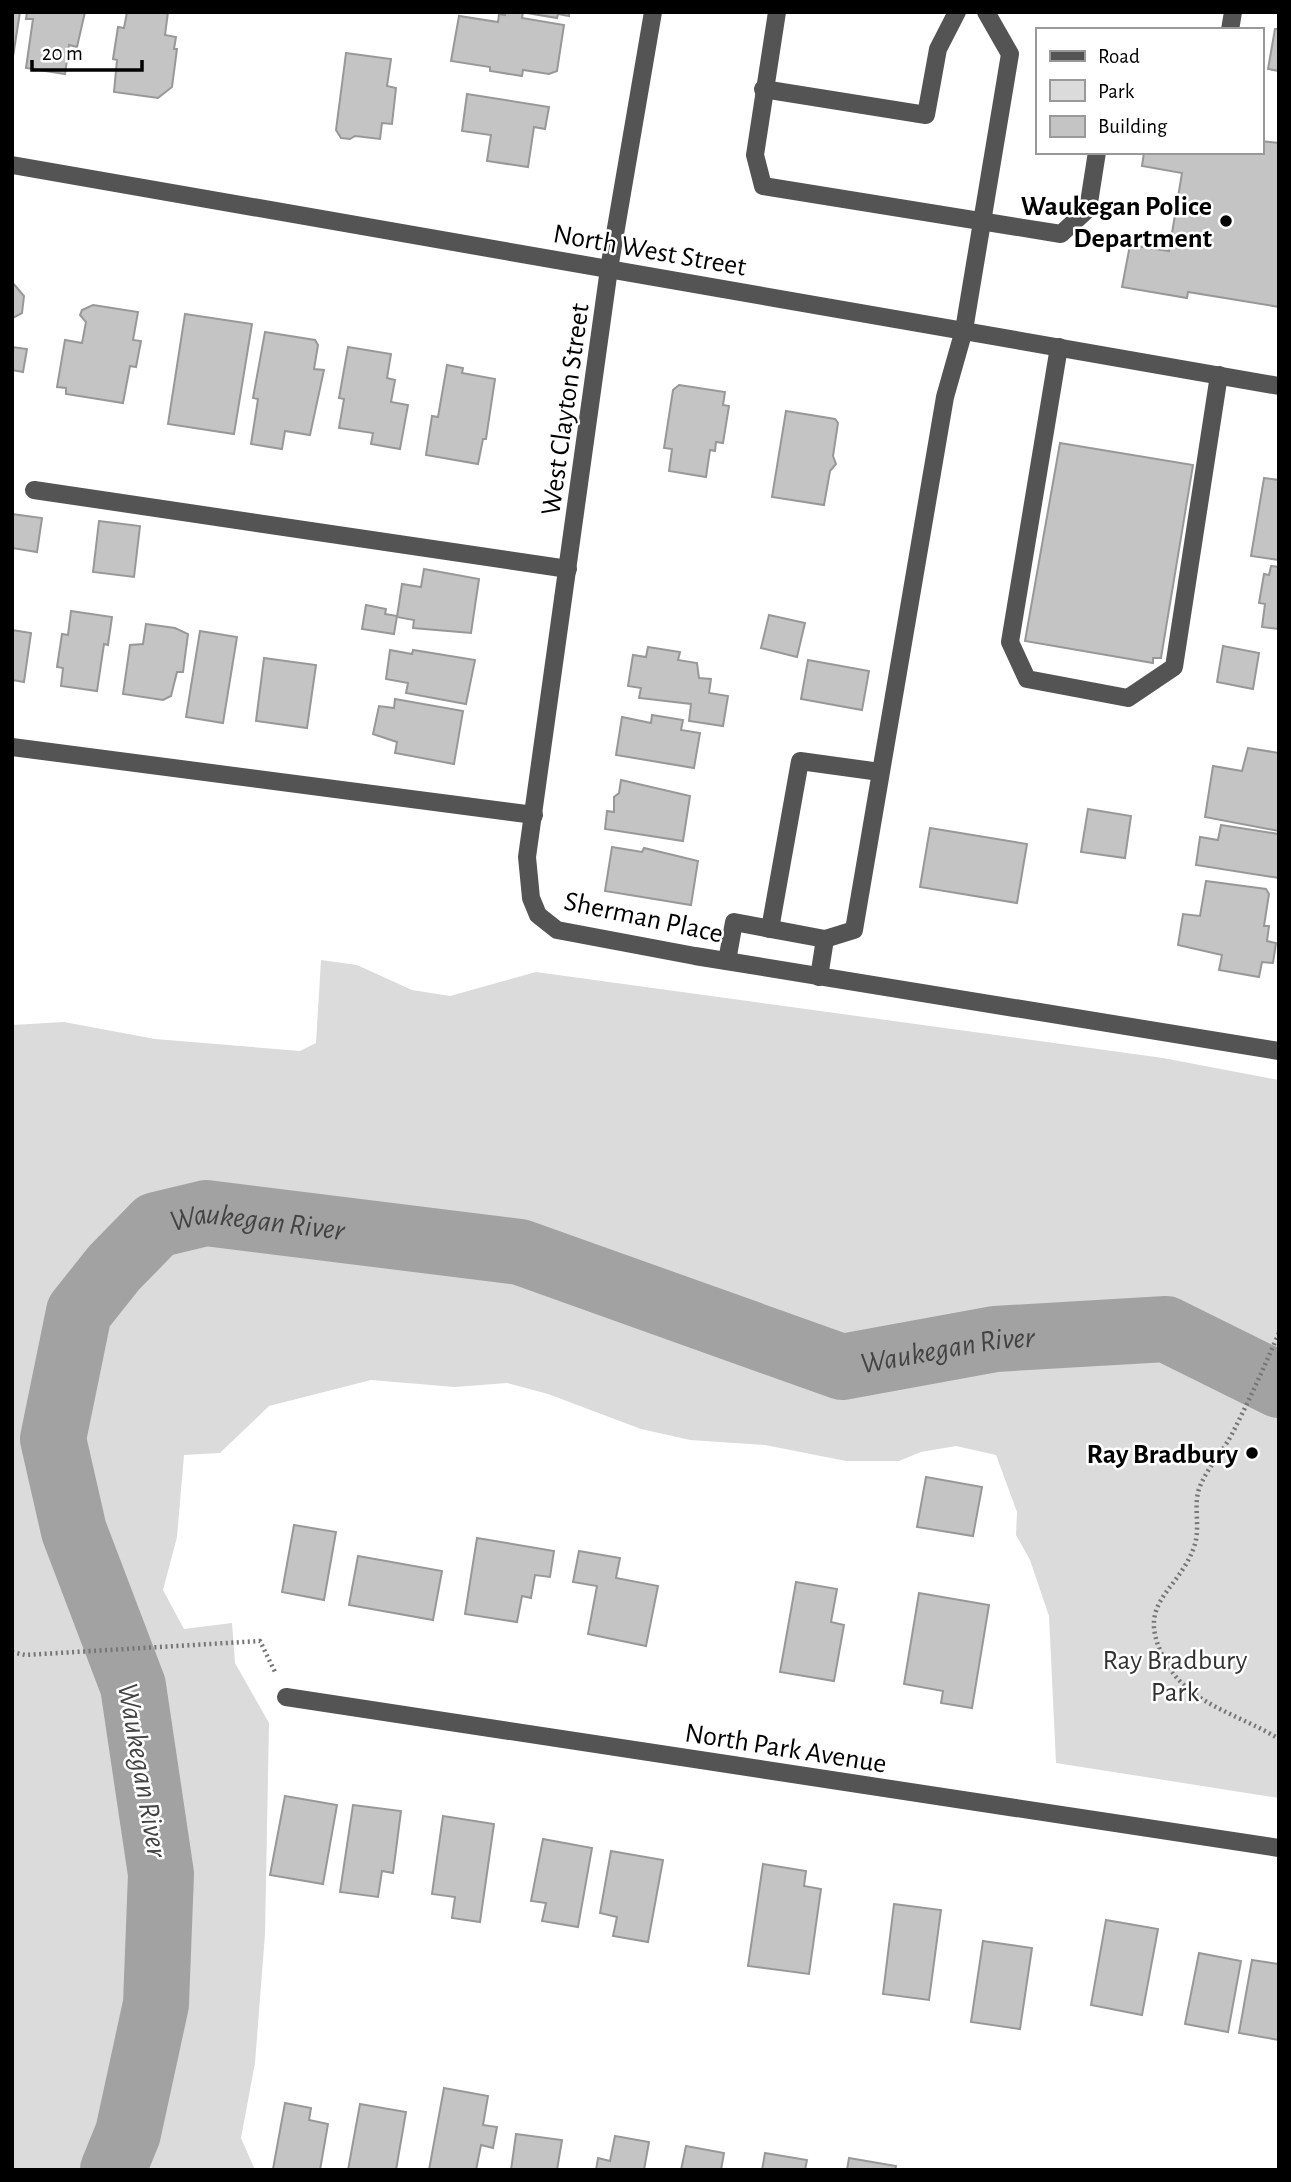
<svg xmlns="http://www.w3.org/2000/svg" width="1291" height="2182" viewBox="0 0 1291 2182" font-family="'Alegreya Sans',sans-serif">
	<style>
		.green { fill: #dbdbdb }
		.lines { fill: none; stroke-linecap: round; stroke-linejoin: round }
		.river { stroke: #a2a2a2; stroke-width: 66 }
		.building { fill: #c4c4c4; stroke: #989898; stroke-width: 2 }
		.path { stroke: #767676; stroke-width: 4.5; stroke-dasharray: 2 3.5; stroke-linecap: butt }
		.minor { stroke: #545454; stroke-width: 18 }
		.poi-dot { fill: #000; stroke: #fff; stroke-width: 2.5 }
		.labels { text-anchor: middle; stroke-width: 5; stroke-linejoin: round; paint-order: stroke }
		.poi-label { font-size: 28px; font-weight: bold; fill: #000; stroke: #fff; text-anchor: end }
		.street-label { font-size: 28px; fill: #000; stroke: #fff }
		.park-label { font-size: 28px; fill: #323232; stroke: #fff }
		.water-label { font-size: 30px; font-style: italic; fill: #434343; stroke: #fff }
	</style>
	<rect width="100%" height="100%" fill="#fff"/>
	<polygon class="green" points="321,960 357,965 412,990 450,996 536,972 1163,1058 1279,1080 1279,1798 1056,1763 1049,1616 1030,1560 1016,1535 1017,1512 996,1455 956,1446 921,1452 899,1461 846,1461 765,1445 690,1440 641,1429 548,1394 507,1383 455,1387 371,1380 269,1406 220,1453 184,1455 177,1537 163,1590 184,1629 232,1623 235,1663 269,1723 265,1934 255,2063 241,2138 255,2170 12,2170 12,1025 64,1022 155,1039 300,1051 316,1043"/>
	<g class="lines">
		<path class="river" id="s1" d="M113,2170l15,-37 28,-129 5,-130 -28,-188 -59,-155 -21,-92 26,-127 35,-44 42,-43 50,-12 314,39 322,115 153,-28 171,-10 113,56"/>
	</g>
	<g class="building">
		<polygon points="12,12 20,12 12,63"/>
		<polygon points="27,12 85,12 77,47 69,45 65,74 26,68 33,19 26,19"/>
		<polygon points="127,12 168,12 165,35 176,37 174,49 177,49 172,87 158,98 114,92 117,60 113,59 118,27 124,28"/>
		<polygon points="505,12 523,12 522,18 564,25 557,71 549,74 523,70 522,76 490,71 490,67 451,61 459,16 498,22 499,14 505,15"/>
		<polygon points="521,12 569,12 569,16 558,14 557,18"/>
		<polygon points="1275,29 1279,29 1279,71 1268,69"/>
		<polygon points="346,53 391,59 387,86 396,88 392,124 382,123 380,139 355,136 350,139 341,138 336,130"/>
		<polygon points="467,94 549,107 545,129 534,127 528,167 487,161 491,135 462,131"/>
		<polygon points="1261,141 1279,143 1279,307 1188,292 1187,298 1122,287 1130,245 1169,251 1182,173 1142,166 1144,152 1261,152"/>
		<polygon points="12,282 24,296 22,313 13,318 12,326"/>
		<polygon points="93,305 138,312 133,340 141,341 136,367 130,366 123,403 66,394 66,388 57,387 65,340 82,343 86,322 80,315 82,310"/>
		<polygon points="185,314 252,324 234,434 168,424"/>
		<polygon points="265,332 315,340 318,345 314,369 324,370 310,435 285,431 282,449 251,444 258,399 253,398"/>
		<polygon points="12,347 27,349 23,372 12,370"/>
		<polygon points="348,347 391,354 387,378 395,380 391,402 408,405 400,449 371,444 373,433 339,428 344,399 339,398"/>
		<polygon points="447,365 463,368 462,373 495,379 486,439 483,439 478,464 426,455 432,416 438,417"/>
		<polygon points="679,385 725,392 723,405 729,406 723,443 716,442 715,451 710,450 706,477 669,471 672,449 664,448 673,390"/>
		<polygon points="786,411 835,419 838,423 833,456 836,464 830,471 824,505 772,497"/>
		<polygon points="1060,443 1193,465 1161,658 1153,658 1153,663 1025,641"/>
		<polygon points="1264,478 1279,480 1279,560 1251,556"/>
		<polygon points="12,514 42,518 37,552 12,548"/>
		<polygon points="99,521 140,526 134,577 93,572"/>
		<polygon points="1271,566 1279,567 1279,629 1262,627 1265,604 1259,603 1264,574 1269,575"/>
		<polygon points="424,569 479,579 471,633 413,628 414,620 397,617 402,584 421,587"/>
		<polygon points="366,605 386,609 385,614 397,616 394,634 362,629"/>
		<polygon points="71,611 112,617 108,645 104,644 97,691 61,686 63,668 57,667 62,634 68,635"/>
		<polygon points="769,615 805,623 797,657 761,648"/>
		<polygon points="146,624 175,628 188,634 183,672 177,672 171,696 163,700 123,694 130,645 143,644"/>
		<polygon points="12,630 31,633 24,682 12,680"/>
		<polygon points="200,631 237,637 223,723 186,717"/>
		<polygon points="1223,646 1259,653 1253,689 1217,682"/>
		<polygon points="648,647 680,652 678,660 697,663 699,678 711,679 709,693 728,696 723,726 689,721 691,704 639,698 641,688 628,686 633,655 646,657"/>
		<polygon points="390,650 412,654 413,650 475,660 466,704 406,693 408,683 386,679"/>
		<polygon points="264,658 316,665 307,728 256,721"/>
		<polygon points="808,660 869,671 862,710 801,699"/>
		<polygon points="395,699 463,711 454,764 395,753 397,742 373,734 379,706 394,708"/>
		<polygon points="652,715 683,720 681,730 700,733 694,768 616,755 622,717 651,723"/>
		<polygon points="1248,748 1279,753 1279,831 1205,817 1213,766 1242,771"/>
		<polygon points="621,780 690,796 683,841 605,829 607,811 614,812 614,797 619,793"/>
		<polygon points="1088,809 1131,816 1125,858 1081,852"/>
		<polygon points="1221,825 1279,834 1279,878 1196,865 1200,837 1218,840"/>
		<polygon points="930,828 1027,844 1017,903 920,887"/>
		<polygon points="612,847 642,852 644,848 698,861 691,905 605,891"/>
		<polygon points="1206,881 1266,889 1269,894 1264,926 1269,926 1267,941 1276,943 1273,963 1262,962 1259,977 1219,970 1222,955 1178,945 1183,914 1200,916"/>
		<polygon points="926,1477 982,1487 973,1536 917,1527"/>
		<polygon points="294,1525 336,1532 324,1600 282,1592"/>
		<polygon points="477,1538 554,1551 550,1577 535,1575 531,1598 522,1596 517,1622 465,1614"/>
		<polygon points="579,1551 620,1558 616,1578 658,1586 646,1646 588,1634 597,1586 573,1582"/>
		<polygon points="358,1556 442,1571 433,1620 349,1605"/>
		<polygon points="796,1582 837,1589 831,1622 844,1625 834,1681 780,1672"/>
		<polygon points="919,1593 989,1605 972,1708 941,1703 943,1691 904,1684"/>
		<polygon points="285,1796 337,1805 323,1884 270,1875"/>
		<polygon points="353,1805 401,1811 393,1873 382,1871 378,1897 340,1892"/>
		<polygon points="443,1816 494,1824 480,1922 452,1918 455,1897 432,1894"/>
		<polygon points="543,1839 592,1848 578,1927 542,1921 546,1903 531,1901"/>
		<polygon points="611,1851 663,1860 648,1942 613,1936 617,1917 600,1913"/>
		<polygon points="763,1864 806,1871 804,1886 821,1889 809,1974 748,1966"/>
		<polygon points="894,1904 941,1910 929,2000 883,1994"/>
		<polygon points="1106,1920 1158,1929 1142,2015 1091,2005"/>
		<polygon points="983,1941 1032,1948 1020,2029 971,2022"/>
		<polygon points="1199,1953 1241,1961 1228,2032 1185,2024"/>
		<polygon points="1252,1960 1279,1964 1279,2040 1239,2033"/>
		<polygon points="444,2088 488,2096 483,2125 497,2127 493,2148 481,2145 476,2170 429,2170"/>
		<polygon points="285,2103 311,2108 309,2120 328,2124 320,2170 273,2169"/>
		<polygon points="360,2104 406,2112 396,2170 348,2170"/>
		<polygon points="516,2134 562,2140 557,2170 511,2170"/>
		<polygon points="615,2136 649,2142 644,2170 596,2170 598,2158 610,2161"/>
		<polygon points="686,2146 724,2153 721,2170 681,2170"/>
		<polygon points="765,2153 807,2160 805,2170 762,2170"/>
		<polygon points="849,2158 896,2166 895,2170 847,2170"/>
	</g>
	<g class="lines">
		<g class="path">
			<path d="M1279,1333c-15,34 -30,68 -47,101 -10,19 -26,35 -33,55 -6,18 2,39 -5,58 -17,48 -64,56 -25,120 23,38 74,49 110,72"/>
			<polyline points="12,1652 25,1655 260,1641 276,1674"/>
		</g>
		<g class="minor">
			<polyline points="653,12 609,269 527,857 531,898 538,915 557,930 695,956 1279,1051"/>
			<polyline points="777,12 755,155 763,186 1061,234 1088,209 1097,152"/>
			<polyline points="1230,30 1233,12"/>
			<polyline points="763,89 926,115 938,49 957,12"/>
			<polyline points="12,165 1279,386"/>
			<polyline points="1059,347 1010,642 1027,679 1128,698 1174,667 1219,375"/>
			<polyline points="34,490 568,569"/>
			<polyline points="12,747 534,815"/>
			<polyline points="770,929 800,761 880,772"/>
			<polyline points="727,961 734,922 825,939 854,930 945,397 964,330 1010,54 986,12"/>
			<polyline points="819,977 825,939"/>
			<polyline points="286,1697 1279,1848"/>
		</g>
	</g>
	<g class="poi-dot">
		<circle cx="1226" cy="221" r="7"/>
		<circle cx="1252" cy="1453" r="7"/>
	</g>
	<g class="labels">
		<g class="poi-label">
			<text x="1212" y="215">Waukegan Police<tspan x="1212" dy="32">Department</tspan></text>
			<text x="1238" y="1463">Ray Bradbury</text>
		</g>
		<g class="street-label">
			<text transform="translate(650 249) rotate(10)" y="10">North West Street</text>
			<text transform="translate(564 409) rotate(-82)" y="10">West Clayton Street</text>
			<text transform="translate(644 916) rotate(12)" y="10">Sherman Place</text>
			<text transform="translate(786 1747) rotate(9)" y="10">North Park Avenue</text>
		</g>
		<g class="park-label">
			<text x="1175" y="1669">Ray Bradbury<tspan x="1175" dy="32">Park</tspan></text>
		</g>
		<g class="water-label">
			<text dy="10" stroke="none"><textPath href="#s1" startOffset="1101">Waukegan River</textPath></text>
			<text dy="10" stroke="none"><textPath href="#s1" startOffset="1815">Waukegan River</textPath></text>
			<text transform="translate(143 1770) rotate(80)" y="10">Waukegan River</text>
		</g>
	</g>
	<rect width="1291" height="2182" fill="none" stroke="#000000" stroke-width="28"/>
	<rect x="1036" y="28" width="228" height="126" fill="#ffffff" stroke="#999999" stroke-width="2"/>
	<rect x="1050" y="51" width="35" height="10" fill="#545454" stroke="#999999" stroke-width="2"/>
	<text x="1098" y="63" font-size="21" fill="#000000">Road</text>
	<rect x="1050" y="80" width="35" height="21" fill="#dbdbdb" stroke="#999999" stroke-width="2"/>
	<text x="1098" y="98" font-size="21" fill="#000000">Park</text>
	<rect x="1050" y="116" width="35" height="21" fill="#c4c4c4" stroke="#999999" stroke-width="2"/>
	<text x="1098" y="133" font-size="21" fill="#000000">Building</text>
	<path d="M32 60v10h110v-10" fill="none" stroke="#000000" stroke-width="3.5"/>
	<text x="42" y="60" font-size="21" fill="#000000" stroke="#ffffff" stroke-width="5" paint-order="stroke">20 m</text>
</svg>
